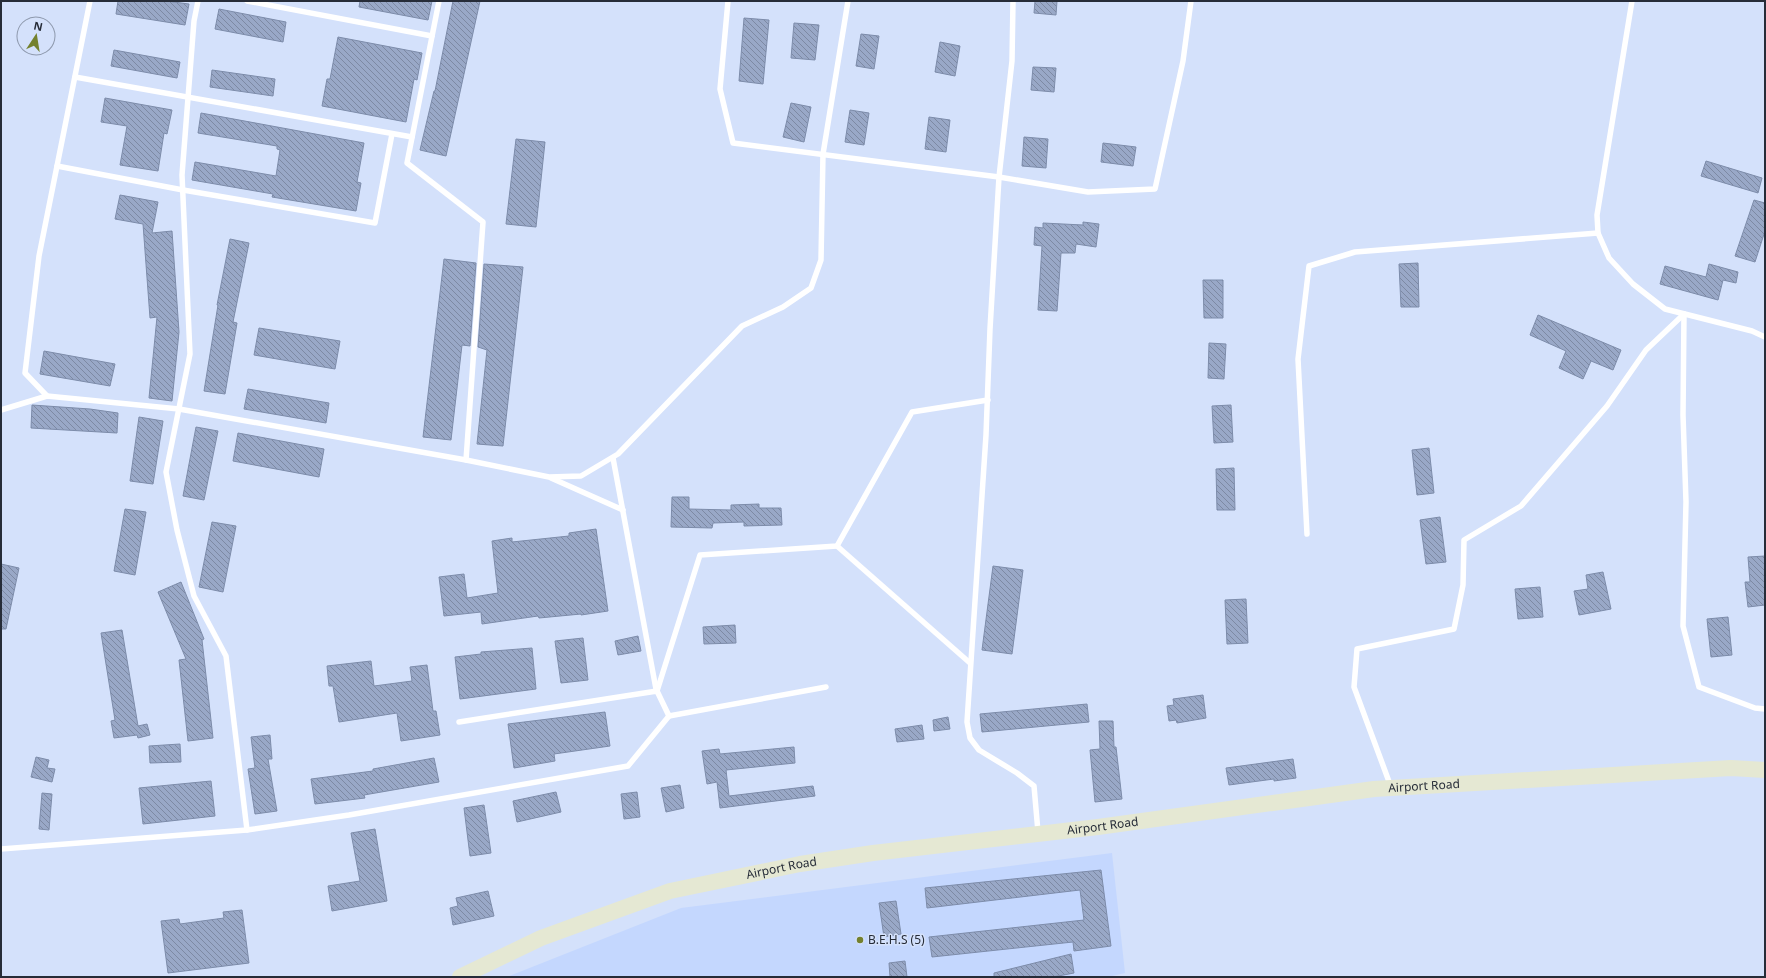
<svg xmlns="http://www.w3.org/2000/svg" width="1766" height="978" viewBox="0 0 1766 978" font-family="'Noto Sans',sans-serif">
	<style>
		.built { fill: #c4d7fe }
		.building { fill: url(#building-back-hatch); stroke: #7d8caa }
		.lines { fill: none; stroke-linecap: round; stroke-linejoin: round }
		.service { stroke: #fff; stroke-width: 5.5 }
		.secondary { stroke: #e5e8d3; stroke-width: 16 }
		.poi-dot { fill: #74812e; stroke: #d4e1fb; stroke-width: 1.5 }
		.labels { text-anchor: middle; stroke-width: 3; stroke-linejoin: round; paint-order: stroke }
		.street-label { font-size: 12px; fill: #262c38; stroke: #d4e1fb }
		.poi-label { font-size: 12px; fill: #262c38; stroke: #d4e1fb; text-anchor: start }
	</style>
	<defs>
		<pattern id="building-back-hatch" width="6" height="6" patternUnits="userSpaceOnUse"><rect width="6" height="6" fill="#99a8c7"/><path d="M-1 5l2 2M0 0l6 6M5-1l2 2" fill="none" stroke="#7d89a3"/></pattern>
	</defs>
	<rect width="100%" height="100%" fill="#d4e1fb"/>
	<polygon class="built" points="1112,853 1125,973 1108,977 507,977 681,908"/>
	<g class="building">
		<polygon points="118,1 166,1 189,4 185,25 116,14"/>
		<polygon points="360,1 432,1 428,20 359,7"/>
		<polygon points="453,1 480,1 446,156 420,150 434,91 435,91"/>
		<polygon points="1035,1 1057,1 1056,15 1034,13"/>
		<polygon points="219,9 286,22 283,42 215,29"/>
		<polygon points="744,18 769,20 763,84 739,81"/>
		<polygon points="794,23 819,25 815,60 791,58"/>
		<polygon points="861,34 879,36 874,69 856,66"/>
		<polygon points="338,37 422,53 417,80 414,79 406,122 322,106 327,79 330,79"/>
		<polygon points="940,42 960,46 955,76 935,72"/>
		<polygon points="114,50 180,62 177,78 111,66"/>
		<polygon points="1033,67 1056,68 1054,92 1031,90"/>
		<polygon points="212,70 275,79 273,96 210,87"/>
		<polygon points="105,98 172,110 167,134 164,133 158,171 120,165 127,126 101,122"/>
		<polygon points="791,103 811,107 804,142 783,137"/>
		<polygon points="850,110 869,113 864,145 845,142"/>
		<polygon points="201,113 364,143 357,182 361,183 356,211 272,197 273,194 192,180 195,162 276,176 280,150 277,149 277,146 198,133"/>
		<polygon points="929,117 950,120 946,152 925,149"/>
		<polygon points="1024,137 1048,139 1046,168 1022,166"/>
		<polygon points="516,139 545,142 536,227 506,224"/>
		<polygon points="1103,143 1136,147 1133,166 1101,162"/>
		<polygon points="1706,161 1762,178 1758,193 1701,176"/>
		<polygon points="120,195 158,202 152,233 172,231 179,332 172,401 149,398 157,317 150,318 143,224 115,219"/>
		<polygon points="1754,200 1765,203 1765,231 1755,262 1735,256"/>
		<polygon points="1083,222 1099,224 1096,247 1076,244 1075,253 1061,253 1057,311 1038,310 1042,246 1034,245 1035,227 1043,228 1043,223 1083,225"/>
		<polygon points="230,239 249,243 233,322 237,323 225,394 204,391 218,305 217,305"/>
		<polygon points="444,259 476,263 470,346 462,345 451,440 423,437"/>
		<polygon points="1418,263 1419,307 1401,307 1399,264"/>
		<polygon points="484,264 523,267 503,446 477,444 487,350 478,347"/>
		<polygon points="1709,264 1738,272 1736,283 1723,280 1718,300 1660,284 1665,266 1706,277"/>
		<polygon points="1203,280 1223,280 1223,318 1204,318"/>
		<polygon points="1538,315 1621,350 1613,370 1591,361 1583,379 1559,368 1566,351 1530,335"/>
		<polygon points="259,328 340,341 335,369 254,355"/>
		<polygon points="1209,343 1226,344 1224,379 1208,378"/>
		<polygon points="44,351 115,364 110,386 40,374"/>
		<polygon points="248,389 329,403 326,423 244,409"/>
		<polygon points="32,405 90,409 118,413 117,433 31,428"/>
		<polygon points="1231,405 1233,442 1214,443 1212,406"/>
		<polygon points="139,417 163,421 153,484 130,481"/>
		<polygon points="196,427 218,431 204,500 183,496"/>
		<polygon points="238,433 324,449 319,477 233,461"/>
		<polygon points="1429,448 1434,493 1417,495 1412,450"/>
		<polygon points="1234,468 1235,510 1217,510 1216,469"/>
		<polygon points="672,497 689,497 689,509 731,510 731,505 759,504 759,508 781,508 782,525 744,526 744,522 713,523 712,528 671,527"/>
		<polygon points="125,509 146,512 135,575 114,571"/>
		<polygon points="1440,517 1446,562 1426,564 1420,520"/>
		<polygon points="212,522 236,526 223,592 199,587"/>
		<polygon points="596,529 608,611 581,615 581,614 539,618 538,616 482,624 481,612 444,616 439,577 464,574 467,598 498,593 492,541 512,538 512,542 569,536 569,533"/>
		<polygon points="1765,556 1765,605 1748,607 1745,582 1750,582 1748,557"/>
		<polygon points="1,564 19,568 6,629 1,629"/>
		<polygon points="993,566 1023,570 1012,654 982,650"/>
		<polygon points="1603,572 1611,609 1579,615 1574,591 1588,589 1586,575"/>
		<polygon points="181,582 204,639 202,640 213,738 188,741 179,660 186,659 158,592"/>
		<polygon points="1540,587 1543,617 1518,619 1515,589"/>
		<polygon points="1246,599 1248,643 1227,644 1225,600"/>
		<polygon points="1728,617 1732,655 1711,657 1707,619"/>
		<polygon points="735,625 736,643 704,644 703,627"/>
		<polygon points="122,630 138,726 147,724 150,735 138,738 137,735 114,738 111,721 115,720 101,633"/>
		<polygon points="638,636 641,651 618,655 615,641"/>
		<polygon points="583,638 588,680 561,683 555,641"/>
		<polygon points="532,648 536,689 460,699 455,657 481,654 481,652"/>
		<polygon points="371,661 374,686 412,681 410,667 427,665 433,711 436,711 440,735 401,741 397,713 339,722 333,686 329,686 327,666"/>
		<polygon points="1203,695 1206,718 1177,723 1176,720 1169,721 1167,706 1174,705 1173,699"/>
		<polygon points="1087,704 1089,722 982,732 980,714"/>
		<polygon points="605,712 610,746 554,754 555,761 514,768 508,724"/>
		<polygon points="948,717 950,729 934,731 933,720"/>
		<polygon points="1099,721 1113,721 1114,747 1116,747 1122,799 1095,802 1090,750 1100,749"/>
		<polygon points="922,725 924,739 897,742 895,729"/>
		<polygon points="270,735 272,759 268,759 277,811 255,814 248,769 255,768 251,737"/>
		<polygon points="180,744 181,762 150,763 149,746"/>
		<polygon points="794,747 795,763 726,770 729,796 813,786 815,796 720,808 717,782 707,784 702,751 719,749 720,754"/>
		<polygon points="36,757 49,760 47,768 55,769 52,782 31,777"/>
		<polygon points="434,758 439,782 364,795 365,798 315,804 311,779 373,771 373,769"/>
		<polygon points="1293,759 1296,778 1274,781 1274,779 1229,785 1226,768"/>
		<polygon points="211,781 215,816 143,824 139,788"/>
		<polygon points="680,785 684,808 666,812 661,788"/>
		<polygon points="556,792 561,812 517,822 513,801"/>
		<polygon points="637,792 640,817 624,819 621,794"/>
		<polygon points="42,793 52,794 49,830 39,829"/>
		<polygon points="484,805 491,853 470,856 464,808"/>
		<polygon points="375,829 387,901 332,911 328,886 360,881 351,833"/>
		<polygon points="1101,870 1111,946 1074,951 1073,942 932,957 929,937 1084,920 1080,890 927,908 925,888"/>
		<polygon points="488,891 494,916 453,925 450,908 458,906 456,898"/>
		<polygon points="896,901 901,934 884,937 879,903"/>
		<polygon points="242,910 249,963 168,973 161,921 179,919 180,924 224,918 223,912"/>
		<polygon points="1071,954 1074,973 1053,977 994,977 994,973"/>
		<polygon points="905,961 907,977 890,977 889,963"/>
	</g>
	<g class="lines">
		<g class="service">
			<polyline points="198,1 194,21 182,175 190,354 166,472 177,530 194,596 226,656 247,830"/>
			<polyline points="247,1 432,36"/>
			<polyline points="439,1 407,163 483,222 466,460"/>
			<polyline points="728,1 720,89 733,143 999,177 1088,192 1155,189 1183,61 1191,1"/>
			<polyline points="1013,1 1012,61 999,177 990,329 986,435 967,722 970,738 979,750 1017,773 1034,786 1038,832"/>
			<polyline points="1632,1 1597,215 1598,233 1609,258 1633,284 1665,309 1752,331 1765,337"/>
			<polyline points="75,77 412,137"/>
			<polyline points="57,166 183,190 375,223 392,134"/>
			<polyline points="1684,314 1683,415 1686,502 1683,626 1699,687 1755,708 1765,709"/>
			<polyline points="47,396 25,373 39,256 90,1"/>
			<polyline points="1,410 47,396 179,409 466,460 549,477 581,476 618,454 742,326 783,307 811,288 821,260 823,154 848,1"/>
			<polyline points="613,458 656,689"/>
			<polyline points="551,478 623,510"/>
			<polyline points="1307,534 1298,359 1309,266 1355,252 1598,233"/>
			<polyline points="837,546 970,663"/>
			<polyline points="657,691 700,555 837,546 912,412 988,400"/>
			<polyline points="459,722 657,691 669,716 826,687"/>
			<polyline points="1391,787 1354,687 1357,649 1454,629 1463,585 1464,540 1521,506 1607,406 1646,350 1684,314"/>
			<polyline points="1,849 247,830 349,815 628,766 669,716"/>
		</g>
		<path class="secondary" id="s1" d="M460,977l81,-39 129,-47 130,-27 73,-11 225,-26 276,-38 357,-21 34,2"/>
	</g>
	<circle class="poi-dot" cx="860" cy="940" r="4"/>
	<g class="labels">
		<g class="street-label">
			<text dy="4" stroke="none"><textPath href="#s1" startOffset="989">Airport Road</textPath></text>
			<text dy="4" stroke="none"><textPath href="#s1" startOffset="665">Airport Road</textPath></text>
			<text dy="4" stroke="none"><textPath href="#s1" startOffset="341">Airport Road</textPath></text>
		</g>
		<g class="poi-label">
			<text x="868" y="944">B.E.H.S (5)</text>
		</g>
	</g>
	<rect width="1766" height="978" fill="none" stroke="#262c38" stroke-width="4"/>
	<g transform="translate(36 36) rotate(12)"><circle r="19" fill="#d4e1fb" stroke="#8e99ad"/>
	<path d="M0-3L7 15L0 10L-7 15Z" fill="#74812e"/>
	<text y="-6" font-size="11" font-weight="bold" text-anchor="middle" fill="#262c38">N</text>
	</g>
</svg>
